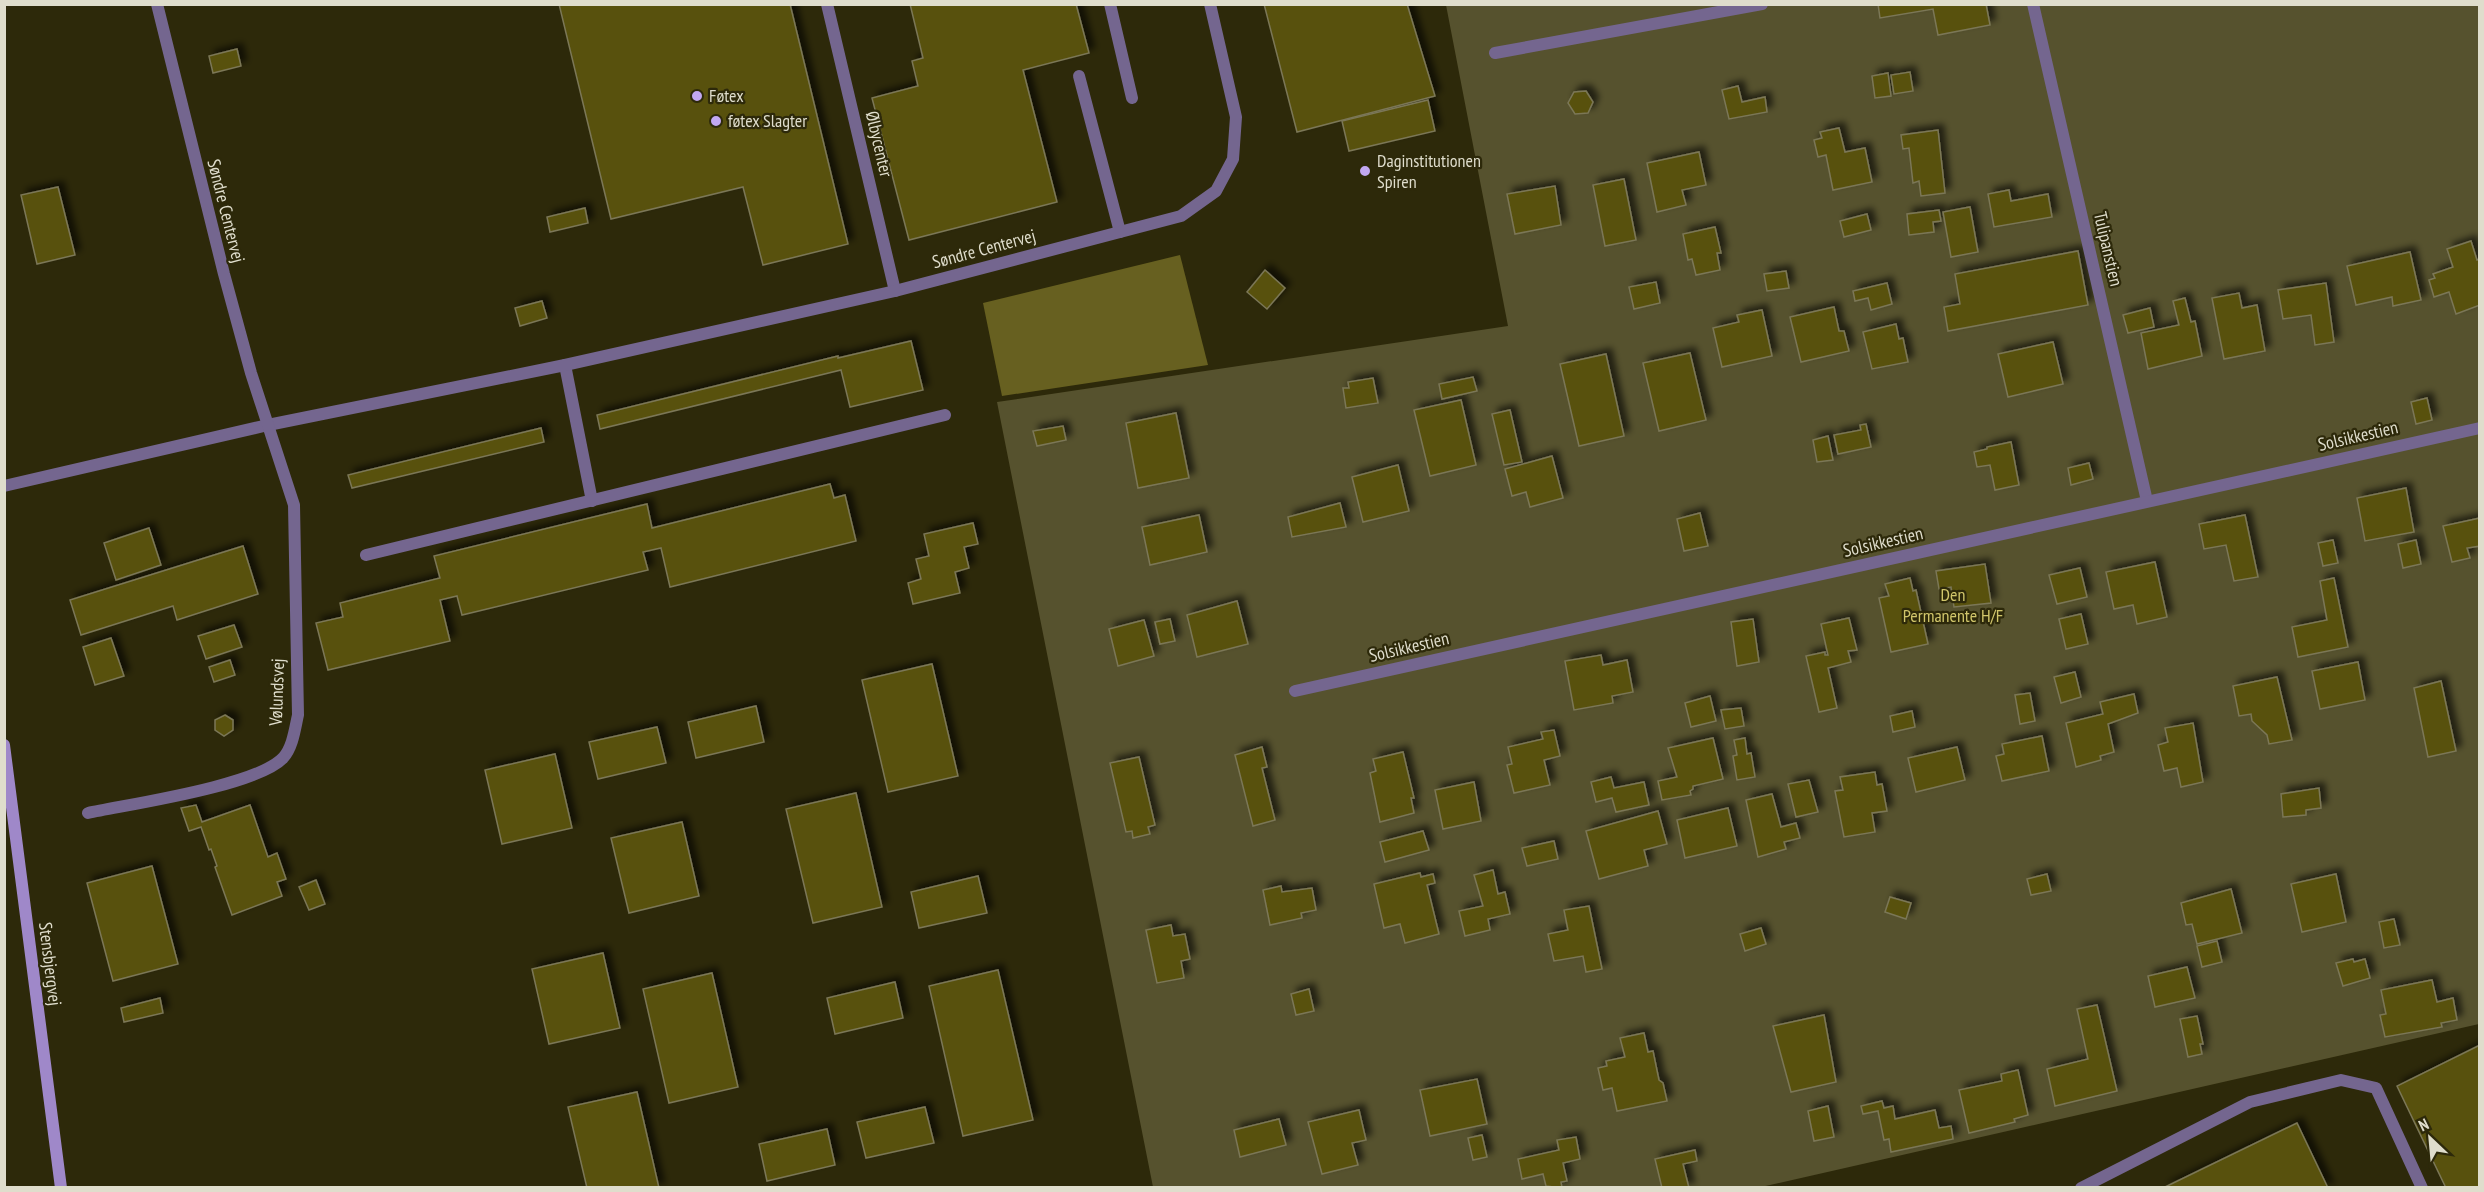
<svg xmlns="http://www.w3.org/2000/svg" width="2484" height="1192" viewBox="0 0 2484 1192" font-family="'PT Sans Narrow',sans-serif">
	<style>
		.green { fill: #56522e }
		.forest { fill: #676020 }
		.building { fill: #58510c; stroke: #7b7757; stroke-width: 1.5; filter: url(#shadow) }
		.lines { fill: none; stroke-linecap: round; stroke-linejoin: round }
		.lane { stroke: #74668f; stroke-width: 12 }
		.street { stroke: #74668f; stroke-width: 12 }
		.secondary { stroke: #9f88c9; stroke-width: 12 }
		.poi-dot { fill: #c2a8f2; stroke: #2d290a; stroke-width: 2 }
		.labels { text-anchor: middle; stroke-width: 4.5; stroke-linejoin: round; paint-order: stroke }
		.poi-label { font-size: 18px; fill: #dfddcc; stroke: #2d290a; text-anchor: start }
		.street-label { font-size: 18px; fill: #dfddcc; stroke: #2d290a }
		.park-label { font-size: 18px; fill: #d1c66b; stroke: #2d290a }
	</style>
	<defs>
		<filter id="shadow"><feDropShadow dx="5.5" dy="-5.5" stdDeviation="3" flood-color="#0009"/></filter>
	</defs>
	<rect width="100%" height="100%" fill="#2d290a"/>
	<polygon class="green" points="1446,5 2479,5 2479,1024 1761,1187 1153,1187 997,402 1508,326"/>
	<polygon class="forest" points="1180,255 1208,365 1002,396 983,303"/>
	<g class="building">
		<polygon points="559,4 790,4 848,244 763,265 743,187 611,219"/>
		<polygon points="910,4 1076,4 1089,53 1023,70 1057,202 909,240 872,98 918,86 912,61 923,58"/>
		<polygon points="1264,4 1407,4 1435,96 1297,132"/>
		<polygon points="1878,4 1986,4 1990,25 1938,35 1933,9 1880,18"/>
		<polygon points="237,49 241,66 213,73 209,56"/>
		<polygon points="1910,72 1913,91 1894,94 1891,75"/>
		<polygon points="1888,73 1891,96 1875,98 1872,76"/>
		<polygon points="1738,86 1742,102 1765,97 1767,112 1729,119 1722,90"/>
		<polygon points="1586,91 1593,102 1588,113 1575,114 1568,103 1574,92"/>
		<polygon points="1428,100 1435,131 1349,151 1342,121"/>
		<polygon points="1839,128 1845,152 1865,148 1872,182 1833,190 1826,155 1818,157 1814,140 1822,138 1820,132"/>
		<polygon points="1938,130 1945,193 1921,196 1919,181 1913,183 1909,148 1903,149 1901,135"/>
		<polygon points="1699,152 1706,185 1682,190 1686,205 1657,212 1647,163"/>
		<polygon points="1624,179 1636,240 1605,246 1593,185"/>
		<polygon points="1555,186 1561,225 1515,234 1507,194"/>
		<polygon points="58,187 75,255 37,264 21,195"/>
		<polygon points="2009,190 2011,201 2048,194 2052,217 1994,227 1988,194"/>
		<polygon points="1970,207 1978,252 1951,257 1943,212"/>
		<polygon points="585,208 588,223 550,232 547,217"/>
		<polygon points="1939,210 1941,221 1933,222 1934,232 1909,235 1907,214"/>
		<polygon points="1867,214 1871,230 1844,237 1840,221"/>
		<polygon points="1715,227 1721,253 1717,253 1720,270 1696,275 1692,259 1688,260 1683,234"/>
		<polygon points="2471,241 2477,260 2480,259 2480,305 2456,314 2449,292 2434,297 2429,280 2435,278 2433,274 2453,267 2447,249"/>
		<polygon points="2078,251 2088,305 1948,331 1944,307 1960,304 1955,274"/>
		<polygon points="2410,252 2421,300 2393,306 2392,297 2356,305 2347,266"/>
		<polygon points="1265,270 1285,288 1267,309 1247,292"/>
		<polygon points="1786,271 1789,288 1767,291 1764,274"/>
		<polygon points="1656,282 1660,303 1634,309 1629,287"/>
		<polygon points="1887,283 1892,304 1871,310 1868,298 1855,301 1853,291"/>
		<polygon points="2326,283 2334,342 2315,345 2311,315 2283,319 2278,290"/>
		<polygon points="2239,293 2242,308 2257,305 2265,351 2224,359 2212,298"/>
		<polygon points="2185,298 2191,322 2195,321 2202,356 2148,369 2141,333 2179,325 2173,301"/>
		<polygon points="542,301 547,318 520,326 515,308"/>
		<polygon points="1834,307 1839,331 1844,331 1849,351 1801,362 1790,317"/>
		<polygon points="2150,308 2154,327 2128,333 2123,315"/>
		<polygon points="1762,310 1772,356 1722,367 1713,328 1739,322 1737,315"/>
		<polygon points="1896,324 1899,339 1903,338 1908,362 1872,369 1863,332"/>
		<polygon points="911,341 923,390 850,407 841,370 600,429 597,415 838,356 838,358"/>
		<polygon points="2053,342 2063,384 2008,397 1998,354"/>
		<polygon points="1690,353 1706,420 1659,431 1643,363"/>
		<polygon points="1606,354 1624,436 1579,446 1560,364"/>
		<polygon points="1473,377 1477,391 1442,399 1439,384"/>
		<polygon points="1373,378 1378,403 1346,408 1343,388 1349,388 1348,382"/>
		<polygon points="2427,398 2432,420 2416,424 2411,402"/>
		<polygon points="1461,400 1476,465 1430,476 1414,410"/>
		<polygon points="1510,410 1522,462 1504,465 1492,414"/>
		<polygon points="1176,413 1189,478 1138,488 1126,423"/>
		<polygon points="1866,424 1871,447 1838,454 1834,435 1861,430 1860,425"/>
		<polygon points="1063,426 1066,440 1037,446 1033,431"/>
		<polygon points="541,428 544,442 352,488 348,475"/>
		<polygon points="1828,436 1833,460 1817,462 1813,440"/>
		<polygon points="2011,442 2019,485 1995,490 1990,465 1977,467 1974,452 1987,449 1987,447"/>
		<polygon points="1552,456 1563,498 1530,507 1526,492 1512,496 1505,469"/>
		<polygon points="2089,463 2093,479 2071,485 2068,468"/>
		<polygon points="1398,465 1409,511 1363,522 1352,477"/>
		<polygon points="830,484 834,498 845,495 856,541 670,587 661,548 643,552 648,570 462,615 457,596 440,600 450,641 328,670 316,623 343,617 340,603 440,578 434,556 647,504 652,528"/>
		<polygon points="2406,488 2414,532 2365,541 2357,498"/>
		<polygon points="1340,503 1346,527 1292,537 1288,517"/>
		<polygon points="1700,513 1708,546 1684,551 1677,519"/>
		<polygon points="1199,515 1207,552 1150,565 1142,527"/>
		<polygon points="2245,515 2258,577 2234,581 2226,545 2204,549 2199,524"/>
		<polygon points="2480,518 2480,546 2467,548 2470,558 2452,562 2443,526"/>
		<polygon points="973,523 978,544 964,547 969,568 955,572 960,593 913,604 908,583 921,579 916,559 929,556 924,534"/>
		<polygon points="149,528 161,565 116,580 104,543"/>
		<polygon points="2333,540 2338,563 2323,566 2318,543"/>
		<polygon points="2416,540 2421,564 2403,568 2398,544"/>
		<polygon points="243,546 258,594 177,620 173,606 81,635 70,600"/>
		<polygon points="2155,562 2167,617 2137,624 2133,605 2114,609 2106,572"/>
		<polygon points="1985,564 1991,603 1954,607 1951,587 1939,589 1936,571"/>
		<polygon points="2080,568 2087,597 2057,604 2049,575"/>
		<polygon points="1910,578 1913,591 1916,590 1928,644 1891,652 1879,598 1889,596 1885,584"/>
		<polygon points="2334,578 2348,647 2298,657 2292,627 2327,620 2320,581"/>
		<polygon points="1237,601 1248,644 1197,657 1187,615"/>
		<polygon points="2081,614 2088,644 2066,649 2059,619"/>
		<polygon points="1849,618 1857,650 1848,651 1851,662 1828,668 1837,708 1819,712 1806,656 1825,652 1825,655 1828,655 1821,624"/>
		<polygon points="1170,619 1175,641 1160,644 1155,622"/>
		<polygon points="1753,619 1759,662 1737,666 1731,622"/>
		<polygon points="1144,620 1154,656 1118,666 1109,629"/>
		<polygon points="234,625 242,647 206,659 198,636"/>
		<polygon points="111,638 124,676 95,685 83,647"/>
		<polygon points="1601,655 1603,665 1627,660 1633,692 1612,696 1613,703 1574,710 1565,661"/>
		<polygon points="230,660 235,675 214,682 209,667"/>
		<polygon points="2358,662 2365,700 2320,709 2312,671"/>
		<polygon points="932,664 958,776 888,792 862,680"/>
		<polygon points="2075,672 2081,697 2061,703 2054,677"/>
		<polygon points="2277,677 2292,740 2269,744 2267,735 2252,721 2251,714 2239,716 2233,686"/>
		<polygon points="2441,681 2456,751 2428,757 2414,688"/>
		<polygon points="2030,693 2035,721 2020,724 2015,695"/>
		<polygon points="2134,694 2138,713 2108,724 2114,752 2100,756 2101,760 2076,767 2066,723 2103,714 2100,702"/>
		<polygon points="1710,696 1716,721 1691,727 1685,703"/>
		<polygon points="756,706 764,742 696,758 688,722"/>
		<polygon points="1741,708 1744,726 1725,729 1721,710"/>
		<polygon points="1912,711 1915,727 1893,732 1890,716"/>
		<polygon points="225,715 233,720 233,730 224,736 215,730 215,720"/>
		<polygon points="2193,723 2203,782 2181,787 2177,768 2164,771 2158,745 2168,742 2165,728"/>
		<polygon points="657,727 666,763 598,779 589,742"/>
		<polygon points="1554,730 1560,756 1544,760 1550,785 1514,793 1507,765 1512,764 1508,747 1543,739 1541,732"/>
		<polygon points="2042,736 2049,771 2002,781 1996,756 2004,754 2002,744"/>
		<polygon points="1713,738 1723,779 1693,786 1693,789 1690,791 1691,795 1662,800 1658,781 1677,777 1668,748"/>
		<polygon points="1745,738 1747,754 1751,753 1755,777 1737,780 1733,756 1737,755 1734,740"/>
		<polygon points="1262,747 1267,767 1262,768 1275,820 1253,826 1235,755"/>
		<polygon points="1957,747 1965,780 1916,792 1908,758"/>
		<polygon points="1403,752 1414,798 1411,798 1414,813 1380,822 1370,773 1376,771 1373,759"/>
		<polygon points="555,754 572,828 502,844 485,770"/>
		<polygon points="1139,757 1155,825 1148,827 1150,834 1133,838 1132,831 1126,832 1110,763"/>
		<polygon points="1875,772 1877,785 1882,784 1887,811 1872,813 1875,832 1844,837 1835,791 1843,790 1840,777"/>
		<polygon points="1611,777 1614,788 1644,782 1649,805 1616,812 1612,798 1596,802 1591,782"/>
		<polygon points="1809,780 1818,812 1796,817 1788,784"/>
		<polygon points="1474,782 1481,821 1443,829 1435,790"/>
		<polygon points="2319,788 2321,808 2306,810 2306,815 2283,817 2281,794"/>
		<polygon points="856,793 882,907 813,923 786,809"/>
		<polygon points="1772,794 1781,827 1796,823 1800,838 1784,842 1786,849 1758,857 1746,800"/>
		<polygon points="196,805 202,822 250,805 268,857 277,853 286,879 277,882 282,896 232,915 215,867 217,866 211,849 209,850 201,827 189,831 181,808"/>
		<polygon points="1728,808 1737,846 1685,858 1677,820"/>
		<polygon points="1658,811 1667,844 1644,850 1648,866 1599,879 1586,831"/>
		<polygon points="682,822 699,896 629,913 611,838"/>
		<polygon points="1423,831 1429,850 1385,862 1380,842"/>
		<polygon points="1554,841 1558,859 1527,866 1522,848"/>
		<polygon points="152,866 178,964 113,981 87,883"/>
		<polygon points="1493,870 1498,894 1505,892 1510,914 1488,919 1490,930 1465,936 1459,911 1483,906 1474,875"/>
		<polygon points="1420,873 1421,877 1433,874 1435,883 1427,885 1439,934 1405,943 1400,924 1384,928 1374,884"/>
		<polygon points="2047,874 2051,891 2031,895 2027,879"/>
		<polygon points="2336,874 2346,922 2302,932 2291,884"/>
		<polygon points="978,876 987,913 919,928 911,892"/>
		<polygon points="316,880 325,904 309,910 299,887"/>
		<polygon points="1281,886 1282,892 1312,888 1316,910 1301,913 1302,918 1270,925 1263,890"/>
		<polygon points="2231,889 2242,933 2197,944 2192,924 2186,925 2181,903"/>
		<polygon points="1890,897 1911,903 1906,919 1885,912"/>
		<polygon points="1589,906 1602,969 1586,972 1583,956 1554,961 1548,934 1568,930 1564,910"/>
		<polygon points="2394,919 2400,945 2384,948 2379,922"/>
		<polygon points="1171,925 1173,936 1185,934 1190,959 1181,961 1184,978 1157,983 1146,930"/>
		<polygon points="1761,928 1766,944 1745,951 1740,934"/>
		<polygon points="2217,941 2222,962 2202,967 2197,946"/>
		<polygon points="603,953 620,1028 549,1044 532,969"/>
		<polygon points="2353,959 2354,962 2365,959 2370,978 2343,986 2336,963"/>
		<polygon points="2187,967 2195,998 2155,1007 2148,976"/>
		<polygon points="998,970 1033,1120 963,1136 929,986"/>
		<polygon points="712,973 738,1087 669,1103 643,989"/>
		<polygon points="2432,980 2437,1002 2453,998 2457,1020 2441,1023 2442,1027 2385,1037 2380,1015 2386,1014 2381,990"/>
		<polygon points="895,982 903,1018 835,1034 827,998"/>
		<polygon points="1309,989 1314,1011 1296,1015 1291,994"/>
		<polygon points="160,998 163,1013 124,1022 121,1008"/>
		<polygon points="2097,1005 2117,1091 2055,1106 2047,1069 2088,1059 2077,1009"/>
		<polygon points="1824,1015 1836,1082 1791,1092 1773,1026"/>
		<polygon points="2197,1016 2203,1044 2200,1044 2202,1054 2188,1057 2180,1019"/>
		<polygon points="1644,1033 1648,1052 1653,1051 1659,1080 1663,1083 1667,1101 1617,1111 1612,1088 1603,1090 1598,1068 1607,1066 1606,1061 1625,1057 1620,1038"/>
		<polygon points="2480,1045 2480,1188 2446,1188 2397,1086"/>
		<polygon points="2018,1070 2028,1115 2014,1119 2015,1122 1969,1133 1959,1090 2002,1081 2001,1074"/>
		<polygon points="1477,1079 1487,1124 1430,1136 1420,1090"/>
		<polygon points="637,1092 659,1188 587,1188 568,1107"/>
		<polygon points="1882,1101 1884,1108 1893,1106 1895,1119 1935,1110 1939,1128 1951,1126 1953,1139 1891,1152 1889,1139 1884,1140 1878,1111 1863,1114 1861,1106"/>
		<polygon points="1828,1106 1834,1137 1814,1141 1808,1111"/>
		<polygon points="925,1107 934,1143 866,1158 857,1122"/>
		<polygon points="1359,1110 1366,1140 1352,1143 1358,1165 1322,1174 1308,1122"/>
		<polygon points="1279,1119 1286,1145 1240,1157 1234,1130"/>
		<polygon points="2297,1123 2328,1188 2163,1188"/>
		<polygon points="827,1129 835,1165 767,1181 759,1144"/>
		<polygon points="1482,1135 1487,1157 1473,1160 1468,1138"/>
		<polygon points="1576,1137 1580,1159 1563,1163 1567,1181 1561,1182 1562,1188 1546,1186 1543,1174 1522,1179 1518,1159 1559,1150 1557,1140"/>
		<polygon points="1695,1150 1697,1161 1683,1164 1689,1188 1662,1188 1655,1159"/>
	</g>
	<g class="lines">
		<g class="lane">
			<polyline points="1110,4 1132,98"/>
			<polyline points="2033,4 2147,501"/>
			<polyline points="1495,53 1762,4"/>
			<polyline points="1079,76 1120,232"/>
			<polyline points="565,365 592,501"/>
			<polyline points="366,555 945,415"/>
			<polyline points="1295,691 2480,428"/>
			<polyline points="2081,1188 2250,1102 2341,1080 2376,1088 2422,1188"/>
		</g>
		<g class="street">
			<polyline points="827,4 895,291"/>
			<polyline points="4,486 268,425 565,365 895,291 1181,216 1216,191 1233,159 1236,117 1210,4"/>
			<path d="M88,813c42,-9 168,-27 195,-55 10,-11 12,-30 15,-43l-4,-210 -43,-132 -27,-99 -67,-270"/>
		</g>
		<polyline class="secondary" points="4,745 61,1188"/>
	</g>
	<g class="poi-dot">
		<circle cx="697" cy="96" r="6"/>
		<circle cx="716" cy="121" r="6"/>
		<circle cx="1365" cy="171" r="6"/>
	</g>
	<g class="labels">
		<g class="poi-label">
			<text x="709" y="102">Føtex</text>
			<text x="728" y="127">føtex Slagter</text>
			<text x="1377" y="167">Daginstitutionen<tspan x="1377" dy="21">Spiren</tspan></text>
		</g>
		<g class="street-label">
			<text transform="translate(879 144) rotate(77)" y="6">Ølbycenter</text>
			<text transform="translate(226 211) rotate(76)" y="6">Søndre Centervej</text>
			<text transform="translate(984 249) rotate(-15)" y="6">Søndre Centervej</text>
			<text transform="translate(2108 249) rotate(77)" y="6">Tulipanstien</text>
			<text transform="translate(2358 436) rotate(-13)" y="6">Solsikkestien</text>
			<text transform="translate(1883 542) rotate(-13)" y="6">Solsikkestien</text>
			<text transform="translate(1409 647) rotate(-13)" y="6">Solsikkestien</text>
			<text transform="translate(277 692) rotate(-88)" y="6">Vølundsvej</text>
			<text transform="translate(50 964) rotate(83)" y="6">Stensbjergvej</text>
		</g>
		<g class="park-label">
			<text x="1953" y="601">Den<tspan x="1953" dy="21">Permanente H/F</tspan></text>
		</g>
	</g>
	<rect width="2484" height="1192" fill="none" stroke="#dfddcc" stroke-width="12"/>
	<g transform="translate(2430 1138) rotate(334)" stroke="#2d290a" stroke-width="4.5" paint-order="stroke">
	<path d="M0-4.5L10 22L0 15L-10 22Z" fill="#dfddcc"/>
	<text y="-9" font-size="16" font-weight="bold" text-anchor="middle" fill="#dfddcc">N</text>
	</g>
</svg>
